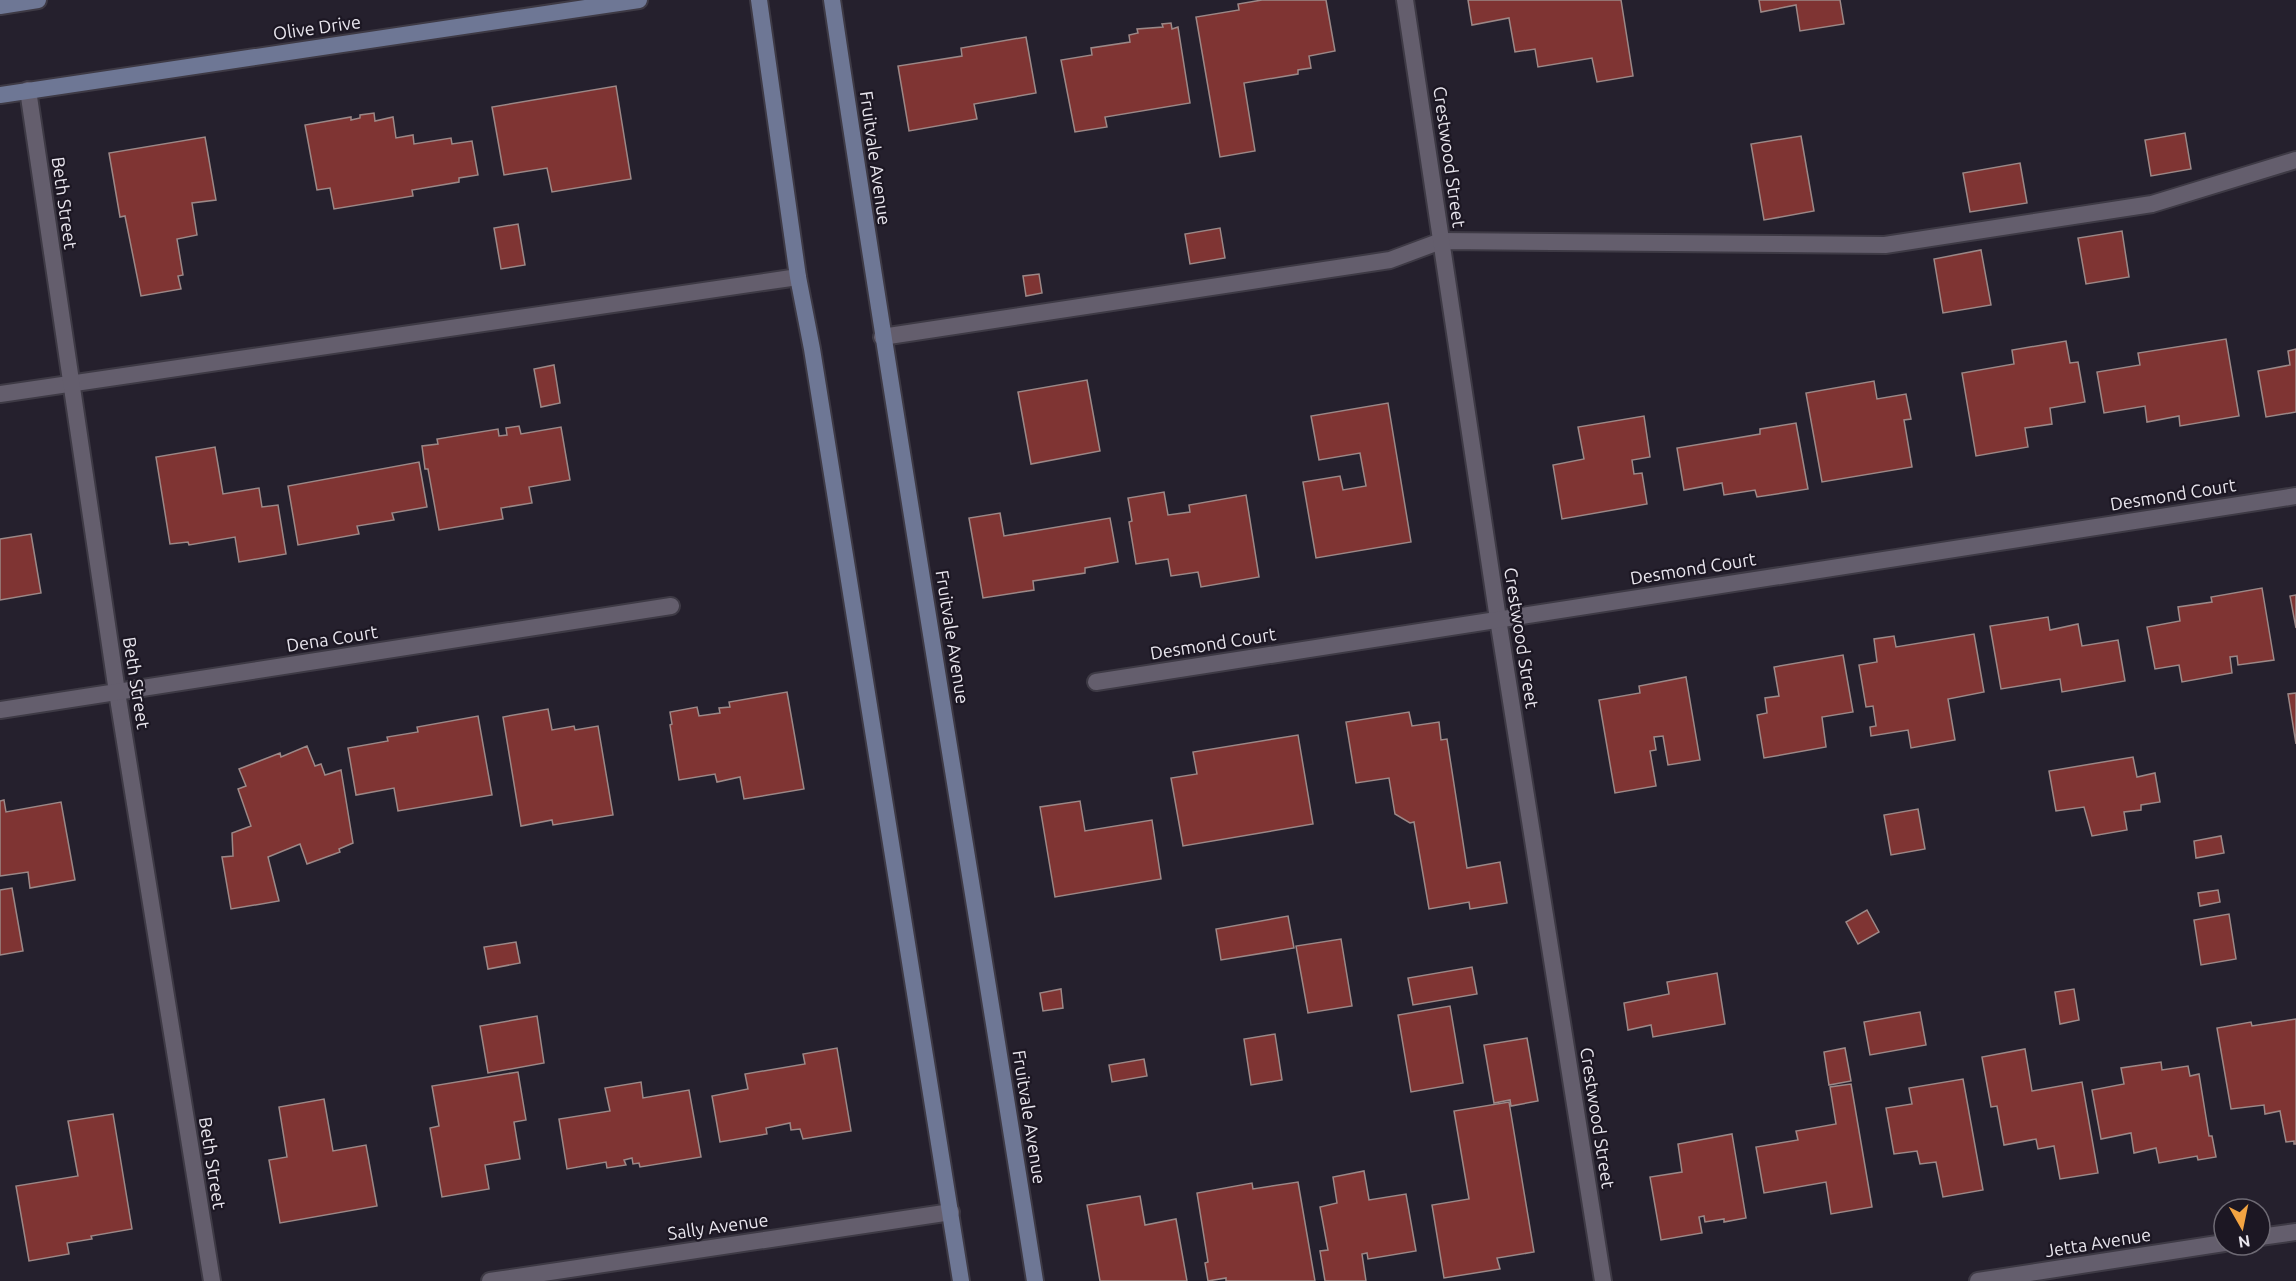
<svg xmlns="http://www.w3.org/2000/svg" width="2296" height="1281" viewBox="0 0 2296 1281" font-family="Ubuntu,sans-serif">
	<style>
		.building { fill: #7f3433; stroke: #9c8887; stroke-width: 1.5 }
		.lines { fill: none; stroke-linecap: round; stroke-linejoin: round }
		.service-casing { stroke: #3e3a45; stroke-width: 20 }
		.minor-casing { stroke: #3e3a45; stroke-width: 20 }
		.secondary-casing { stroke: #3e3a45; stroke-width: 20 }
		.service { stroke: #645e6d; stroke-width: 16 }
		.minor { stroke: #645e6d; stroke-width: 16 }
		.secondary { stroke: #6e7795; stroke-width: 16 }
		.labels { text-anchor: middle; stroke-width: 4.5; stroke-linejoin: round; paint-order: stroke }
		.street-label { font-size: 18px; fill: #e9e6ee; stroke: #1c1723 }
	</style>
	<rect width="100%" height="100%" fill="#25202d"/>
	<g class="building">
		<polygon points="1262,0 1326,0 1335,51 1309,56 1311,68 1298,70 1298,74 1244,83 1255,151 1220,157 1196,17 1239,10 1238,4"/>
		<polygon points="1468,0 1621,0 1633,76 1597,82 1592,58 1538,67 1535,49 1515,52 1509,18 1472,25"/>
		<polygon points="1759,0 1840,0 1844,24 1800,31 1796,5 1761,12"/>
		<polygon points="1171,23 1172,29 1178,27 1190,103 1105,117 1107,127 1075,132 1061,60 1092,55 1091,48 1130,42 1129,35 1138,33 1137,29 1163,27 1162,24"/>
		<polygon points="1026,37 1036,93 974,104 977,119 909,131 898,66 962,56 961,48"/>
		<polygon points="616,86 631,179 552,192 547,168 504,175 492,107"/>
		<polygon points="374,113 375,121 393,117 396,138 413,135 414,144 451,138 452,144 472,141 478,175 459,178 459,182 412,190 413,196 334,209 330,188 317,190 305,125 351,117 351,120 360,118 360,115"/>
		<polygon points="2185,133 2191,169 2151,176 2145,140"/>
		<polygon points="1801,136 1814,211 1764,220 1751,144"/>
		<polygon points="205,137 216,200 192,203 197,235 177,239 183,275 178,276 181,289 141,296 125,216 120,217 109,153"/>
		<polygon points="2020,163 2027,203 1970,212 1963,173"/>
		<polygon points="518,224 525,265 501,269 494,228"/>
		<polygon points="1220,228 1225,258 1190,264 1185,234"/>
		<polygon points="2122,231 2129,277 2086,284 2078,238"/>
		<polygon points="1981,250 1991,305 1943,313 1934,259"/>
		<polygon points="1039,274 1042,293 1026,296 1023,276"/>
		<polygon points="2226,339 2239,416 2180,426 2179,416 2147,422 2145,406 2104,413 2097,372 2140,365 2138,353"/>
		<polygon points="2066,341 2070,363 2078,362 2085,402 2050,408 2052,424 2025,428 2028,447 1976,456 1962,373 2014,364 2012,350"/>
		<polygon points="2296,349 2296,412 2266,417 2258,371 2290,365 2288,351"/>
		<polygon points="554,365 560,403 541,407 534,369"/>
		<polygon points="1087,380 1100,451 1031,464 1018,392"/>
		<polygon points="1874,381 1877,399 1906,394 1911,419 1904,420 1912,467 1822,482 1806,393"/>
		<polygon points="1388,403 1411,542 1316,558 1303,482 1340,476 1343,490 1366,486 1360,453 1319,460 1311,416"/>
		<polygon points="1644,416 1650,457 1632,460 1634,474 1642,473 1647,504 1562,519 1553,465 1584,459 1578,427"/>
		<polygon points="1796,423 1808,489 1757,497 1755,490 1724,495 1722,483 1684,490 1677,448 1760,434 1760,429"/>
		<polygon points="519,426 521,434 561,427 570,480 529,487 532,503 501,508 503,519 439,530 428,469 425,469 422,446 438,444 437,439 498,429 499,436 507,435 506,428"/>
		<polygon points="215,447 223,494 259,488 262,507 278,505 286,554 239,562 235,537 189,545 188,542 170,544 156,457"/>
		<polygon points="419,462 427,507 392,513 394,520 357,526 359,534 298,545 288,486"/>
		<polygon points="1164,492 1168,515 1190,512 1189,505 1246,495 1259,577 1201,587 1198,572 1171,576 1168,559 1136,564 1129,522 1132,521 1128,498"/>
		<polygon points="1000,513 1004,536 1110,518 1118,562 1085,568 1085,573 1033,581 1034,590 983,598 969,518"/>
		<polygon points="31,534 41,593 0,600 0,539"/>
		<polygon points="2262,588 2274,660 2238,665 2237,656 2230,657 2232,673 2182,682 2179,665 2155,669 2147,627 2180,621 2178,607 2212,602 2211,597"/>
		<polygon points="2296,595 2296,628 2290,596"/>
		<polygon points="2048,617 2050,630 2078,624 2082,646 2118,640 2125,681 2062,692 2060,679 2001,689 1990,626"/>
		<polygon points="1974,634 1984,692 1948,699 1955,740 1911,748 1908,730 1871,736 1870,727 1876,726 1873,706 1866,707 1859,665 1877,662 1874,639 1894,636 1896,647"/>
		<polygon points="1843,655 1853,712 1822,717 1826,747 1764,758 1757,715 1767,713 1765,698 1779,696 1774,667"/>
		<polygon points="1686,677 1700,760 1668,765 1663,736 1654,737 1656,750 1650,751 1656,786 1615,793 1599,700 1640,693 1639,686"/>
		<polygon points="787,692 804,789 744,799 740,777 717,782 715,774 679,780 670,725 672,724 670,712 697,707 699,716 720,713 719,708 730,707 729,702"/>
		<polygon points="2296,693 2296,744 2288,694"/>
		<polygon points="548,709 552,730 574,726 575,730 598,726 613,815 553,825 552,820 521,826 503,717"/>
		<polygon points="1409,712 1412,726 1439,722 1441,740 1447,739 1467,868 1500,862 1507,903 1470,909 1469,902 1429,909 1414,822 1410,823 1395,814 1389,778 1356,783 1346,722"/>
		<polygon points="478,716 492,795 398,811 394,788 356,795 348,748 388,741 387,737 418,732 417,727"/>
		<polygon points="1298,735 1313,824 1183,846 1171,778 1197,774 1193,752"/>
		<polygon points="307,746 315,766 321,764 325,775 341,770 353,843 339,849 340,852 307,864 300,844 268,857 279,901 231,909 222,857 233,856 232,833 251,826 238,789 246,786 239,769 280,753 281,757"/>
		<polygon points="2133,757 2137,777 2155,773 2160,802 2141,805 2141,810 2124,812 2127,830 2092,836 2084,807 2056,811 2049,771"/>
		<polygon points="4,800 6,812 61,802 75,880 30,888 28,872 0,876 0,801"/>
		<polygon points="1080,801 1085,831 1152,820 1161,879 1055,897 1040,807"/>
		<polygon points="1918,809 1925,849 1891,855 1884,815"/>
		<polygon points="2221,836 2224,853 2196,858 2194,841"/>
		<polygon points="12,888 23,951 0,955 0,890"/>
		<polygon points="2218,890 2220,902 2200,906 2198,893"/>
		<polygon points="1867,910 1879,932 1858,944 1846,922"/>
		<polygon points="2229,914 2236,959 2201,965 2194,920"/>
		<polygon points="1288,916 1294,948 1221,960 1216,929"/>
		<polygon points="1341,939 1352,1006 1308,1013 1296,946"/>
		<polygon points="516,942 520,963 488,969 484,947"/>
		<polygon points="1472,967 1477,994 1413,1005 1408,978"/>
		<polygon points="1717,973 1725,1024 1653,1037 1651,1025 1628,1030 1624,1003 1669,994 1667,982"/>
		<polygon points="1061,989 1063,1008 1043,1011 1040,993"/>
		<polygon points="2074,989 2079,1020 2060,1024 2055,992"/>
		<polygon points="1450,1006 1463,1083 1411,1092 1398,1015"/>
		<polygon points="1920,1012 1926,1045 1870,1055 1864,1022"/>
		<polygon points="537,1016 544,1063 488,1073 480,1026"/>
		<polygon points="2296,1019 2296,1144 2294,1144 2294,1141 2286,1142 2280,1111 2265,1114 2264,1105 2231,1109 2217,1028 2251,1022 2252,1026"/>
		<polygon points="1275,1034 1282,1080 1251,1085 1244,1039"/>
		<polygon points="1527,1038 1538,1101 1511,1106 1510,1100 1494,1103 1484,1045"/>
		<polygon points="837,1048 851,1131 803,1139 800,1129 791,1130 790,1123 766,1128 767,1134 720,1142 712,1096 748,1089 745,1074 805,1064 803,1054"/>
		<polygon points="1845,1048 1851,1081 1829,1085 1824,1052"/>
		<polygon points="2025,1049 2032,1091 2082,1082 2098,1173 2060,1179 2054,1146 2038,1149 2036,1139 2004,1145 1997,1106 1991,1107 1982,1057"/>
		<polygon points="1144,1059 1147,1076 1112,1082 1109,1065"/>
		<polygon points="2161,1062 2162,1070 2188,1066 2190,1076 2199,1074 2209,1136 2212,1136 2216,1157 2198,1160 2197,1156 2159,1163 2156,1148 2134,1153 2131,1133 2101,1139 2092,1090 2124,1084 2121,1068"/>
		<polygon points="518,1072 526,1120 514,1122 520,1159 485,1165 489,1189 442,1197 430,1128 439,1126 432,1086"/>
		<polygon points="1963,1079 1983,1190 1943,1197 1936,1162 1920,1164 1917,1151 1894,1154 1886,1108 1912,1104 1909,1088"/>
		<polygon points="641,1082 643,1098 689,1090 701,1157 640,1167 639,1163 633,1164 632,1158 624,1160 626,1165 607,1168 606,1162 567,1169 559,1119 610,1111 605,1088"/>
		<polygon points="1851,1084 1872,1207 1831,1214 1826,1182 1764,1193 1756,1147 1798,1140 1796,1131 1836,1124 1830,1087"/>
		<polygon points="324,1099 333,1151 366,1145 377,1206 280,1223 269,1160 287,1157 279,1107"/>
		<polygon points="1509,1102 1534,1252 1497,1258 1500,1269 1444,1278 1432,1205 1469,1199 1454,1111"/>
		<polygon points="113,1114 132,1229 91,1236 92,1239 67,1243 69,1254 29,1261 16,1186 78,1176 68,1121"/>
		<polygon points="1732,1134 1746,1218 1724,1222 1724,1219 1705,1222 1704,1216 1699,1217 1702,1233 1661,1240 1650,1177 1682,1172 1678,1144"/>
		<polygon points="1364,1171 1369,1200 1406,1194 1416,1251 1368,1259 1367,1253 1362,1254 1366,1281 1325,1281 1320,1251 1328,1250 1320,1207 1337,1203 1333,1177"/>
		<polygon points="1298,1182 1315,1281 1226,1281 1226,1278 1208,1281 1205,1263 1208,1262 1197,1193 1252,1183 1253,1189"/>
		<polygon points="1140,1196 1145,1225 1176,1219 1187,1281 1100,1281 1087,1205"/>
	</g>
	<g class="lines">
		<g class="service-casing">
			<g id="service">
				<polyline points="882,337 1390,260 1441,241 1885,245 2152,204 2296,160"/>
				<polyline points="0,394 798,277"/>
			</g>
		</g>
		<g class="minor-casing">
			<g id="minor">
				<polyline points="1405,0 1498,619 1603,1281"/>
				<polyline points="28,90 117,692 212,1281"/>
				<polyline points="1096,682 2296,496"/>
				<polyline points="0,710 671,606"/>
				<polyline points="2260,1237 2296,1232"/>
				<polyline points="490,1281 951,1212"/>
				<polyline points="1978,1281 2224,1243"/>
			</g>
		</g>
		<g class="secondary-casing">
			<g id="secondary">
				<polyline points="759,0 798,277 812,349 961,1281"/>
				<path d="M832,0c63,428 136,854 203,1281"/>
				<polyline points="0,6 38,0"/>
				<polyline points="0,95 639,0"/>
			</g>
		</g>
		<use href="#service" class="service"/>
		<use href="#minor" class="minor"/>
		<use href="#secondary" class="secondary"/>
	</g>
	<g class="labels">
		<g class="street-label">
			<text transform="translate(317 28) rotate(-8)" y="6">Olive Drive</text>
			<text transform="translate(1449 157) rotate(82)" y="6">Crestwood Street</text>
			<text transform="translate(875 158) rotate(82)" y="6">Fruitvale Avenue</text>
			<text transform="translate(64 203) rotate(82)" y="6">Beth Street</text>
			<text transform="translate(2173 495) rotate(-9)" y="6">Desmond Court</text>
			<text transform="translate(1693 569) rotate(-9)" y="6">Desmond Court</text>
			<text transform="translate(952 637) rotate(81)" y="6">Fruitvale Avenue</text>
			<text transform="translate(1521 638) rotate(81)" y="6">Crestwood Street</text>
			<text transform="translate(332 639) rotate(-9)" y="6">Dena Court</text>
			<text transform="translate(1213 644) rotate(-9)" y="6">Desmond Court</text>
			<text transform="translate(136 683) rotate(81)" y="6">Beth Street</text>
			<text transform="translate(1029 1117) rotate(81)" y="6">Fruitvale Avenue</text>
			<text transform="translate(1597 1118) rotate(81)" y="6">Crestwood Street</text>
			<text transform="translate(212 1163) rotate(81)" y="6">Beth Street</text>
			<text transform="translate(718 1227) rotate(-8)" y="6">Sally Avenue</text>
			<text transform="translate(2098 1243) rotate(-9)" y="6">Jetta Avenue</text>
		</g>
	</g>
	<g transform="translate(2242 1227) rotate(171)"><circle r="28" fill="#1c1723" stroke="#6e6a74" stroke-width="1.5"/>
	<path d="M0-4.5L10 22L0 15L-10 22Z" fill="#f3a442"/>
	<text y="-9" font-size="16" font-weight="bold" text-anchor="middle" fill="#e9e6ee">N</text>
	</g>
</svg>
